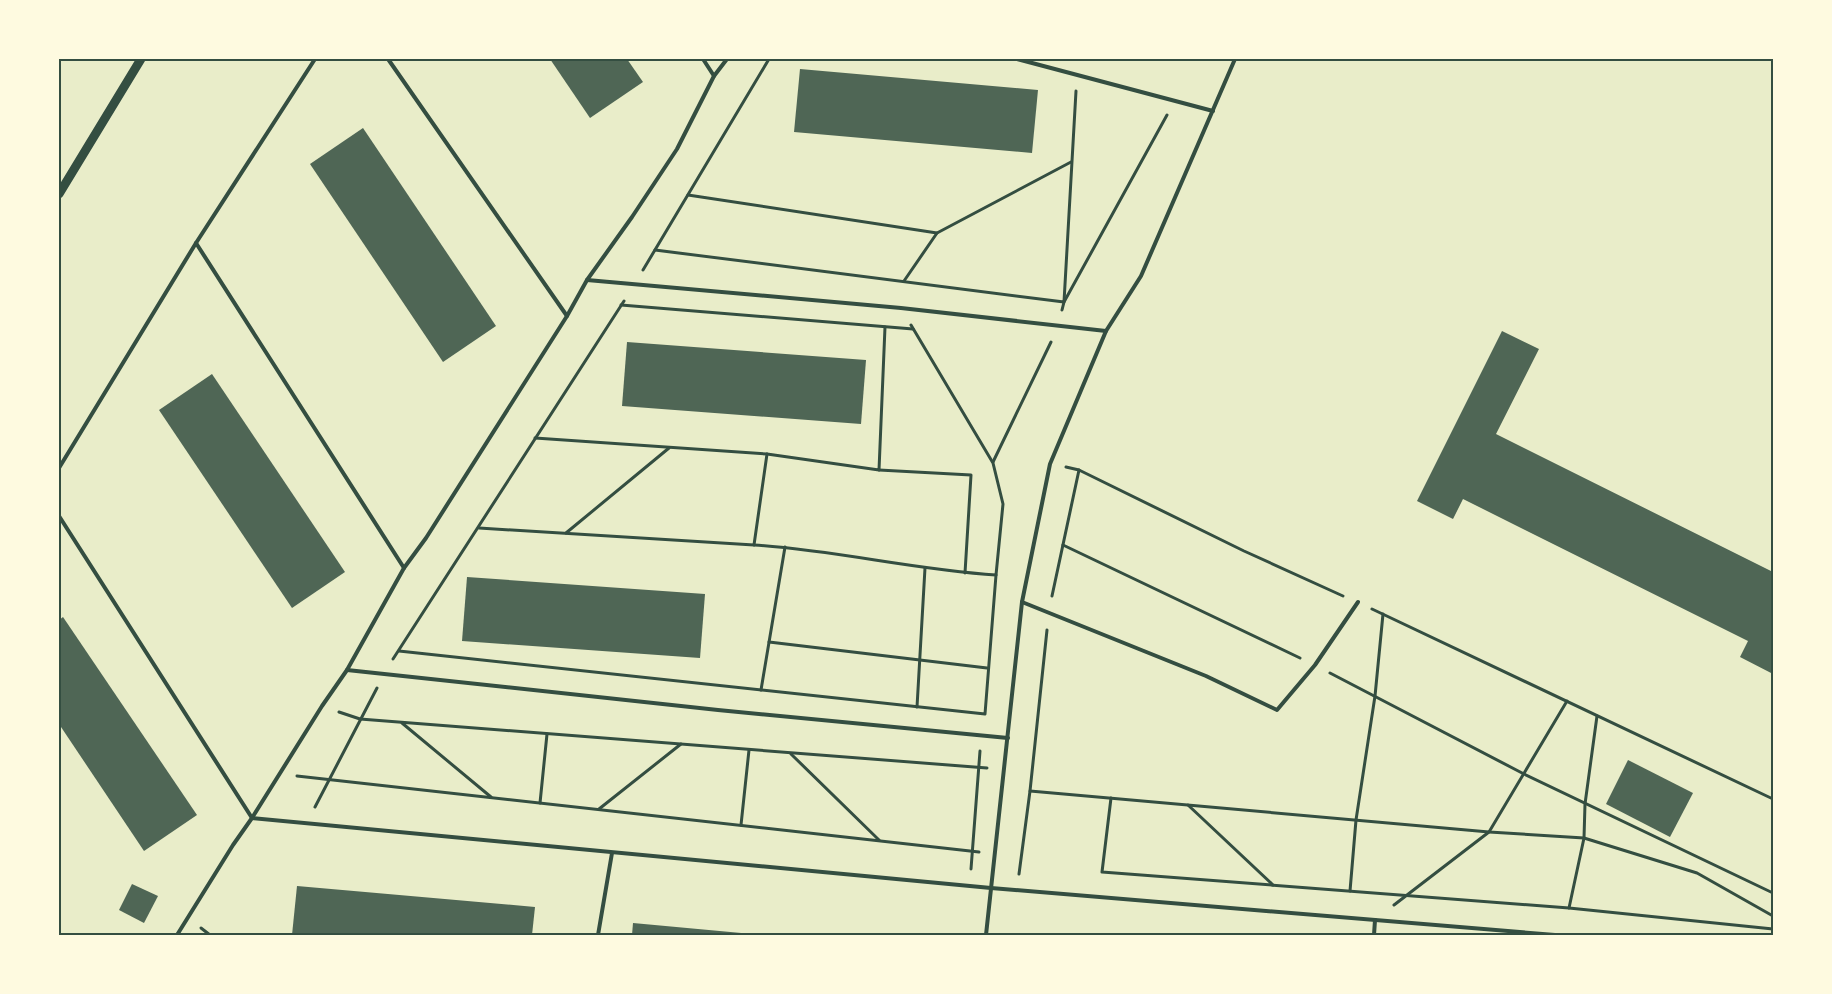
<svg xmlns="http://www.w3.org/2000/svg" width="1832" height="994" viewBox="0 0 1832 994" font-family="'Open Sans',sans-serif">
	<style>
		.building { fill: #4f6655 }
		.lines { fill: none; stroke-linecap: round; stroke-linejoin: round }
		.path { stroke: #344e41; stroke-width: 3 }
		.service { stroke: #344e41; stroke-width: 4 }
		.tertiary { stroke: #344e41; stroke-width: 9 }
		.neatline { fill: none; stroke: #344e41; stroke-width: 2 }
	</style>
	<rect width="100%" height="100%" fill="#e9edc9"/>
	<g class="building">
		<polygon points="550,59 627,59 643,82 590,118"/>
		<polygon points="800,69 1038,90 1032,153 794,132"/>
		<polygon points="363,128 496,326 443,362 310,164"/>
		<polygon points="1502,331 1539,349 1496,434 1773,572 1773,674 1740,657 1748,641 1463,499 1453,519 1417,501"/>
		<polygon points="627,342 866,360 861,424 622,406"/>
		<polygon points="212,374 345,572 292,608 159,410"/>
		<polygon points="467,577 705,594 700,658 462,641"/>
		<polygon points="63,617 197,815 144,851 59,724 59,620"/>
		<polygon points="1628,760 1693,793 1670,837 1606,804"/>
		<polygon points="132,884 158,896 144,923 119,910"/>
		<polygon points="297,886 535,907 532,935 292,935"/>
		<polygon points="633,923 752,934 752,935 632,935"/>
	</g>
	<g class="lines">
		<g class="path">
			<polyline points="688,195 937,233 904,281"/>
			<polyline points="937,233 1071,162"/>
			<polyline points="655,250 1064,302 1076,91"/>
			<polyline points="643,270 769,59"/>
			<polyline points="621,305 913,329"/>
			<polyline points="1062,310 1064,302 1167,115"/>
			<polyline points="767,454 879,470 885,327"/>
			<polyline points="993,462 1051,342"/>
			<polyline points="1066,467 1079,470 1244,551 1343,596"/>
			<polyline points="879,470 971,475 965,573"/>
			<polyline points="479,528 754,545 767,454 535,438"/>
			<polyline points="566,533 669,448"/>
			<path d="M754,545c81,5 161,25 242,30l7,-71 -10,-41 -82,-138"/>
			<polyline points="1063,545 1300,658"/>
			<polyline points="1052,596 1079,470"/>
			<polyline points="1372,609 1773,799"/>
			<polyline points="769,642 987,668"/>
			<polyline points="399,651 985,714 996,575"/>
			<polyline points="393,659 624,301"/>
			<polyline points="1330,673 1524,774 1773,893"/>
			<polyline points="761,690 785,547"/>
			<polyline points="917,707 925,568"/>
			<polyline points="339,712 360,719 987,768"/>
			<polyline points="1597,716 1585,804 1584,838 1569,908 1773,929"/>
			<polyline points="402,723 491,797"/>
			<polyline points="791,754 879,840"/>
			<polyline points="297,776 979,852"/>
			<polyline points="1030,791 1489,832 1584,838 1697,873 1773,916"/>
			<polyline points="1111,798 1102,872 1569,908"/>
			<polyline points="540,803 547,734"/>
			<polyline points="1188,805 1273,885"/>
			<polyline points="315,807 377,688"/>
			<polyline points="599,809 681,744"/>
			<polyline points="741,825 749,750"/>
			<polyline points="971,869 980,751"/>
			<polyline points="1019,874 1030,791 1047,630"/>
			<polyline points="1350,891 1356,820 1375,696 1383,614"/>
			<polyline points="1394,905 1489,832 1567,701"/>
			<polyline points="201,928 210,935"/>
		</g>
		<g class="service">
			<polyline points="388,59 567,316"/>
			<polyline points="703,59 714,76"/>
			<polyline points="1017,59 1213,111"/>
			<polyline points="196,243 404,568"/>
			<polyline points="587,280 901,308 1106,331"/>
			<polyline points="59,468 196,243 315,59"/>
			<polyline points="59,516 252,818 991,888 1555,935"/>
			<polyline points="1022,602 1206,676 1277,710 1315,665 1358,602"/>
			<polyline points="347,670 718,710 1008,738"/>
			<polyline points="177,935 233,845 252,818 322,706 347,670 404,568 426,538 567,316 587,280 632,217 677,149 714,76 727,59"/>
			<polyline points="598,935 612,853"/>
			<polyline points="986,935 1022,602 1050,464 1106,331 1141,276 1235,59"/>
			<polyline points="1374,935 1375,920"/>
		</g>
		<polyline class="tertiary" points="59,194 141,59"/>
	</g>
	<rect width="1832" height="994" fill="none" stroke="#fefae0" stroke-width="120"/>
	<rect x="60" y="60" width="1712" height="874" class="neatline"/>
</svg>
